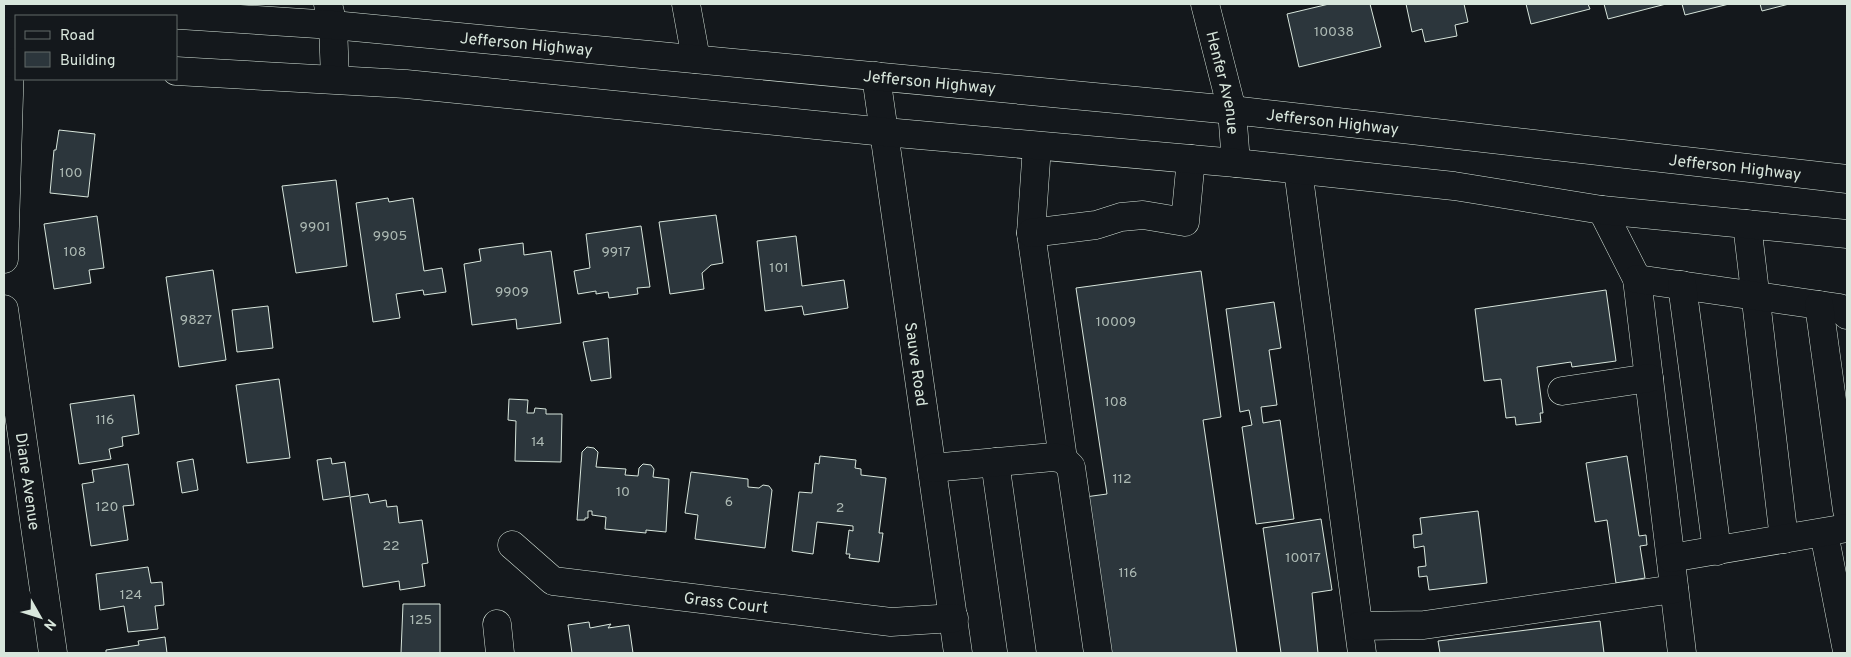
<svg xmlns="http://www.w3.org/2000/svg" width="1851" height="657" viewBox="0 0 1851 657" font-family="Overpass,sans-serif">
	<style>
		.building { fill: #2c363c; stroke: #d8e6dc }
		.lines { fill: none; stroke-linecap: round; stroke-linejoin: round }
		.minor-casing { stroke: #d8e6dc; stroke-width: 29 }
		.major-casing { stroke: #d8e6dc; stroke-width: 29 }
		.minor { stroke: #14181c; stroke-width: 28 }
		.major { stroke: #14181c; stroke-width: 28 }
		.labels { text-anchor: middle; stroke-width: 4; stroke-linejoin: round; paint-order: stroke }
		.number-label { font-size: 14px; fill: #adbab4 }
		.street-label { font-size: 16px; fill: #d8e6dc; stroke: #14181c }
	</style>
	<rect width="100%" height="100%" fill="#14181c"/>
	<g class="building">
		<polygon points="1329,4 1370,4 1381,47 1299,67 1287,14"/>
		<polygon points="1406,4 1464,4 1468,22 1455,25 1457,36 1425,42 1422,29 1412,32"/>
		<polygon points="1526,4 1588,4 1590,9 1531,24"/>
		<polygon points="1604,4 1666,4 1608,19"/>
		<polygon points="1682,4 1729,4 1685,15"/>
		<polygon points="1760,4 1789,4 1762,11"/>
		<polygon points="59,130 95,134 88,197 50,193 54,150 56,150"/>
		<polygon points="336,180 347,266 296,273 282,186"/>
		<polygon points="388,198 389,202 413,198 424,271 442,268 446,292 424,295 423,290 396,294 400,318 373,322 356,203"/>
		<polygon points="716,215 723,263 711,265 702,273 704,289 670,294 659,222"/>
		<polygon points="97,216 104,268 89,270 91,283 54,289 44,224"/>
		<polygon points="641,226 650,287 637,288 638,294 609,298 608,292 596,294 596,291 578,294 574,271 590,268 586,234"/>
		<polygon points="796,236 802,286 844,280 848,308 804,315 802,306 765,311 757,241"/>
		<polygon points="523,243 524,255 551,251 561,323 517,329 516,319 472,325 464,264 481,261 479,249"/>
		<polygon points="213,270 226,360 179,367 166,277"/>
		<polygon points="1201,271 1221,417 1203,420 1237,653 1107,653 1085,497 1107,494 1076,288"/>
		<polygon points="1606,290 1616,361 1572,367 1571,362 1537,367 1543,413 1540,413 1541,422 1516,425 1515,417 1506,418 1501,379 1484,381 1475,309"/>
		<polygon points="1274,302 1281,348 1269,350 1277,405 1261,407 1263,423 1280,420 1294,519 1256,524 1242,427 1252,425 1249,410 1240,412 1226,309"/>
		<polygon points="268,306 273,348 237,352 232,310"/>
		<polygon points="608,338 611,378 591,381 583,342"/>
		<polygon points="279,379 290,458 247,463 236,385"/>
		<polygon points="134,395 139,434 122,437 123,446 109,449 111,459 79,464 70,404"/>
		<polygon points="509,399 528,400 527,413 534,413 535,408 546,409 546,414 562,414 561,462 515,461 516,421 508,420"/>
		<polygon points="587,447 594,448 598,452 596,467 626,469 625,475 638,476 639,468 643,464 651,465 654,469 653,477 669,479 666,532 646,530 646,533 605,529 606,517 592,515 592,511 588,511 588,518 585,518 585,520 577,520 582,452"/>
		<polygon points="820,456 856,460 855,468 861,469 861,475 886,478 879,533 883,533 879,562 849,558 850,554 846,554 849,530 853,531 853,526 817,522 813,554 792,551 799,492 812,493 815,463 819,464"/>
		<polygon points="1627,456 1639,536 1646,535 1647,545 1640,546 1645,578 1616,583 1607,520 1595,522 1586,463"/>
		<polygon points="331,458 332,464 345,462 350,496 323,500 317,460"/>
		<polygon points="193,459 198,490 182,493 177,462"/>
		<polygon points="128,464 134,505 123,506 128,540 91,546 82,484 94,482 92,470"/>
		<polygon points="691,472 748,479 748,487 759,488 763,485 769,486 772,490 765,548 695,539 698,515 685,513"/>
		<polygon points="368,494 370,503 386,500 387,507 397,506 399,523 422,520 428,563 422,564 425,586 400,590 399,581 363,587 350,497"/>
		<polygon points="1478,511 1487,583 1429,590 1427,576 1419,577 1418,567 1426,566 1424,546 1414,548 1413,535 1422,534 1420,518"/>
		<polygon points="1321,519 1332,590 1312,593 1318,653 1281,653 1263,528"/>
		<polygon points="148,567 151,583 162,582 164,605 155,606 158,629 128,632 124,606 100,610 96,574"/>
		<polygon points="403,604 440,604 440,653 401,653"/>
		<polygon points="1600,621 1604,653 1440,653 1438,641"/>
		<polygon points="589,622 590,628 611,624 608,628 629,625 633,653 572,653 568,625"/>
		<polygon points="165,637 167,653 106,653 106,650 139,645 138,641"/>
	</g>
	<g class="lines">
		<g class="minor-casing">
			<g id="minor">
				<polyline points="328,4 333,25 335,79"/>
				<polyline points="686,4 696,59"/>
				<path id="s1" d="M1205,4l27,106 4,53"/>
				<path id="s2" d="M876,76l82,577"/>
				<polyline points="1037,146 1031,233 1063,459"/>
				<polyline points="1298,170 1362,653"/>
				<polyline points="1602,210 1637,279 1682,653"/>
				<polyline points="1747,224 1784,539"/>
				<polyline points="1031,233 1096,225 1121,217 1143,215 1185,222 1191,159"/>
				<polyline points="4,259 10,62 14,4"/>
				<polyline points="1637,279 1840,308 1847,315"/>
				<polyline points="1682,285 1717,551"/>
				<polyline points="1819,305 1847,510"/>
				<path id="s3" d="M4,309l49,344"/>
				<polyline points="1562,391 1649,378"/>
				<polyline points="995,462 1022,653"/>
				<polyline points="932,468 1053,457 1063,459 1071,467 1098,653"/>
				<polyline points="1824,533 1847,651"/>
				<path id="s4" d="M512,545l41,36 338,41 63,-4"/>
				<polyline points="1671,558 1847,528"/>
				<polyline points="497,624 500,653"/>
				<polyline points="1359,626 1424,625 1674,589"/>
			</g>
		</g>
		<g class="major-casing">
			<g id="major">
				<path id="s5" d="M9,4l324,21 899,85 615,69"/>
				<polyline points="4,62 16,63"/>
				<polyline points="176,71 406,84 885,132 1236,163 1454,186 1602,210 1847,234"/>
			</g>
		</g>
		<use href="#minor" class="minor"/>
		<use href="#major" class="major"/>
	</g>
	<g class="labels">
		<g class="number-label">
			<text x="1334" y="36">10038</text>
			<text x="71" y="177">100</text>
			<text x="315" y="231">9901</text>
			<text x="390" y="240">9905</text>
			<text x="75" y="256">108</text>
			<text x="616" y="256">9917</text>
			<text x="779" y="272">101</text>
			<text x="512" y="296">9909</text>
			<text x="196" y="324">9827</text>
			<text x="1116" y="326">10009</text>
			<text x="1116" y="406">108</text>
			<text x="105" y="424">116</text>
			<text x="538" y="446">14</text>
			<text x="1122" y="483">112</text>
			<text x="623" y="496">10</text>
			<text x="729" y="506">6</text>
			<text x="107" y="511">120</text>
			<text x="840" y="512">2</text>
			<text x="391" y="550">22</text>
			<text x="1303" y="562">10017</text>
			<text x="1128" y="577">116</text>
			<text x="131" y="599">124</text>
			<text x="421" y="624">125</text>
		</g>
		<g class="street-label">
			<text dy="6" stroke="none"><textPath href="#s5" startOffset="519">Jefferson Highway</textPath></text>
			<text dy="6" stroke="none"><textPath href="#s5" startOffset="924">Jefferson Highway</textPath></text>
			<text dy="6" stroke="none"><textPath href="#s1" startOffset="81">Henfer Avenue</textPath></text>
			<text dy="6" stroke="none"><textPath href="#s5" startOffset="1329">Jefferson Highway</textPath></text>
			<text dy="6" stroke="none"><textPath href="#s5" startOffset="1734">Jefferson Highway</textPath></text>
			<text dy="6" stroke="none"><textPath href="#s2" startOffset="291">Sauve Road</textPath></text>
			<text dy="6" stroke="none"><textPath href="#s3" startOffset="174">Diane Avenue</textPath></text>
			<text dy="6" stroke="none"><textPath href="#s4" startOffset="229">Grass Court</textPath></text>
		</g>
	</g>
	<rect width="1851" height="657" fill="none" stroke="#d8e6dc" stroke-width="10"/>
	<rect x="15" y="15" width="162" height="65" fill="#14181c" stroke="#626a69"/>
	<rect x="25" y="31" width="25" height="8" fill="#14181c" stroke="#626a69"/>
	<text x="60" y="40" font-size="15" fill="#d8e6dc">Road</text>
	<rect x="25" y="52" width="25" height="15" fill="#2c363c" stroke="#626a69"/>
	<text x="60" y="65" font-size="15" fill="#d8e6dc">Building</text>
	<g transform="translate(40 617) rotate(129)" stroke="#14181c" stroke-width="4" paint-order="stroke">
	<path d="M0-4L9 19L0 12L-9 19Z" fill="#d8e6dc"/>
	<text y="-8" font-size="14" font-weight="bold" text-anchor="middle" fill="#d8e6dc">N</text>
	</g>
</svg>
